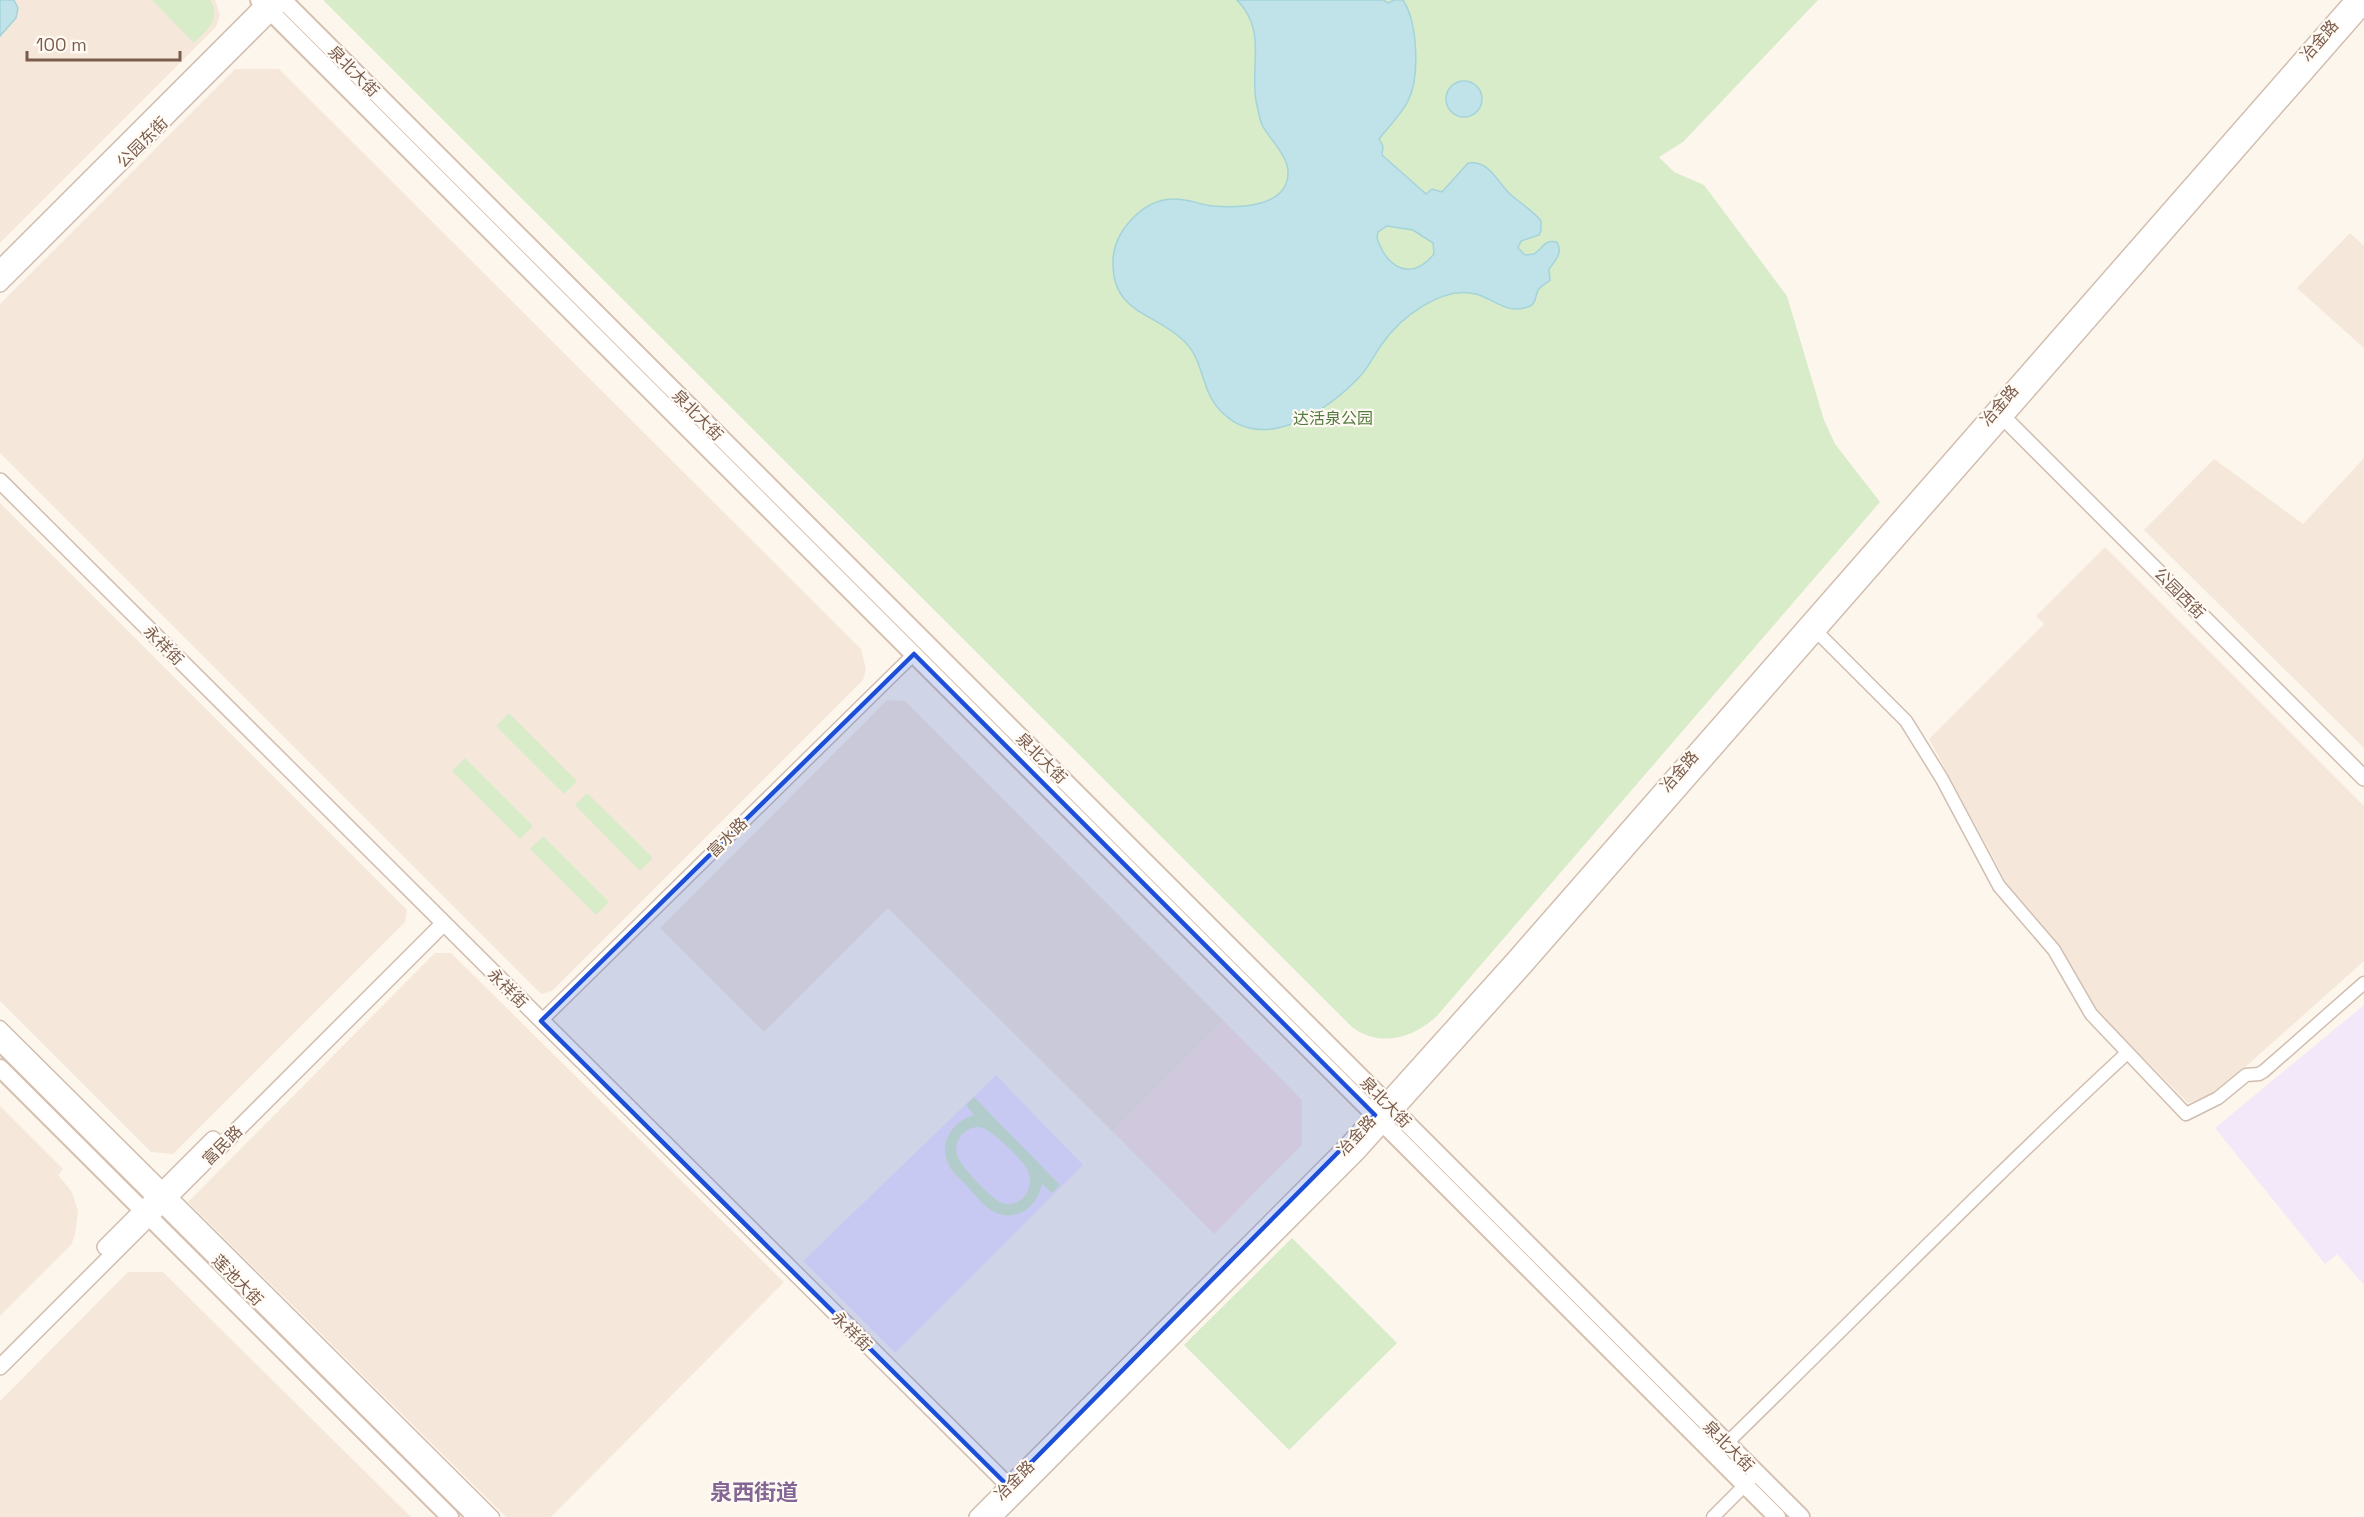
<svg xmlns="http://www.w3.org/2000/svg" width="2364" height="1517" viewBox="0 0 2364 1517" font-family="'Space Grotesk','Noto Sans SC',sans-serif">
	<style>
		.residential { fill: #f5e8da }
		.commercial { fill: #fde8e0 }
		.education { fill: #f3e8fa }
		.green { fill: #d8ecc9; fill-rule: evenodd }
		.water { fill: #bfe3e8; stroke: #a5d3da; stroke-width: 1.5; fill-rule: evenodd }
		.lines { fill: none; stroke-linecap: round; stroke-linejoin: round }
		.minor-casing { stroke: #d1beb0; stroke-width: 15 }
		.tertiary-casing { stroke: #d1beb0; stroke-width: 18 }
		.secondary-casing { stroke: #d6c0b0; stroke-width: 20 }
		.minor { stroke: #fff; stroke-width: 12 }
		.tertiary { stroke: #fff; stroke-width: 15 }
		.secondary { stroke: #fff; stroke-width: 16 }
		.marked { fill: #1d4ed8; fill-opacity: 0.2; stroke: #1d4ed8; stroke-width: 4.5; stroke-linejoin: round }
		.labels { text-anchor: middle; stroke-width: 4.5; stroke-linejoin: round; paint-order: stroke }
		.street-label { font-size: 16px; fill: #7a5c4d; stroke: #fffaf3 }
		.park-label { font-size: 16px; fill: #537a41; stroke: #fffaf3 }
		.district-label { font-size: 22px; font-weight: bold; fill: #846695; stroke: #fffaf3 }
	</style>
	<rect width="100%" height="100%" fill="#fdf6ec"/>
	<g class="residential">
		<polygon points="0,0 215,0 220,15 216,27 0,243"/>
		<polygon points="235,69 279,69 861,649 866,669 863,680 552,991 541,994 0,453 0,304"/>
		<polygon points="2350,233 2364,246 2364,348 2297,288"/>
		<polygon points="2364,458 2364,748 2144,530 2214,459 2303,524"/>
		<polygon points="0,503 407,910 405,922 173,1154 151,1152 0,1001"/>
		<polygon points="2105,547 2364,806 2364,961 2216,1093 2188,1103 2092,1006 2065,955 2010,889 1929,739 2044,624 2036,616"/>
		<polygon points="887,700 905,701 1224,1021 1113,1132 888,908 764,1032 660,928"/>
		<polygon points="435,953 451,953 784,1282 551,1517 506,1517 188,1202"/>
		<polygon points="0,1106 63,1169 58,1175 72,1192 78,1212 75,1235 71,1245 0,1316"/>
		<polygon points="128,1272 163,1272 411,1517 0,1517 0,1401"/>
	</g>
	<polygon class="commercial" points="1224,1021 1302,1100 1302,1145 1214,1234 1113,1132"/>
	<g class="education">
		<polygon points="2364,1005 2364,1285 2337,1254 2325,1264 2215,1128"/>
		<polygon points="996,1075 1083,1165 895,1353 803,1261"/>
	</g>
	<g class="green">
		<path d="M152,0h58c12,18 -3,30 -16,43z"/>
		<path d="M323,0h1495l-135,142 -24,15 15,15 30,13 83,111 37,124 11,24 45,58 -444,515c-23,21 -57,31 -84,10z"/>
		<polygon points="509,713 577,781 564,794 496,726"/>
		<polygon points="465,758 533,826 520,839 452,771"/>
		<polygon points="587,793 653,858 640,871 575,805"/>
		<polygon points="543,836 609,902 596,915 530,849"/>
		<path d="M974,1097l86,88 -8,8 -10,-9c-4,22 -25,39 -48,28 -11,-6 -19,-17 -27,-26 -5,-5 -12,-11 -16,-17 -15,-23 0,-47 23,-54l-8,-10zM980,1127c12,3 46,35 49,47 5,18 -11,36 -29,28 -10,-5 -41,-37 -43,-48 -2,-6 0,-12 3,-17 5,-7 12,-10 20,-10z"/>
		<polygon points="1292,1238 1397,1343 1289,1450 1184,1345"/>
	</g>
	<g class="water">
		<polygon points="0,0 14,0 18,8 16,18 0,36"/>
		<path d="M1237,0h146l5,3 6,-3h9c15,23 17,77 5,101 -7,14 -20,26 -29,38l4,7 -1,9 44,39 6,-5 10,3 26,-29c21,-3 28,17 41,30 10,10 23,16 32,28v9l-2,5 -18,6 -3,7 7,7 9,-1c9,-6 11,-15 23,-12 6,11 -1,18 -8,27l1,11c-3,3 -10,7 -12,10 -4,10 -1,15 -14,18 -19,5 -32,-10 -48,-14 -34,-9 -76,24 -94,50 -7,9 -12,21 -20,30 -32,36 -101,83 -143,35 -18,-19 -15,-48 -34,-67 -29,-30 -74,-27 -72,-82 1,-29 30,-60 59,-61 14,-1 26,5 40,7 24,2 75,2 76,-32 1,-18 -18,-34 -26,-49 -3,-8 -4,-16 -6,-24 -6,-38 11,-70 -19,-101zM1387,226l26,4 20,13 1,11c-23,28 -47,14 -57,-16l1,-6z"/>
		<circle cx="1464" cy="99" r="18"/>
	</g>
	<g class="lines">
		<g class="minor-casing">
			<g id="minor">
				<polyline points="1817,632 1906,721 1942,779 1999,886 2054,950 2091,1014 2186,1114 2218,1098 2246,1075 2259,1074 2264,1071 2364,983"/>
				<polyline points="541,1021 914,654"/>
				<polyline points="0,1027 493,1517"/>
				<path d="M1727,1443c133,-130 263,-263 400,-390"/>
				<polyline points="1713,1517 1757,1473"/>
			</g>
		</g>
		<g class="tertiary-casing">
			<g id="tertiary">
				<polyline points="0,268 268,0"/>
				<polyline points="0,284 280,4"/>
				<polyline points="1997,411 2364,778"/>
				<polyline points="0,481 1015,1492"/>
				<polyline points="105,1247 213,1139"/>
				<polyline points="0,1367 443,924"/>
				<polyline points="977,1517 1348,1144 1515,958 2353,0"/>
				<polyline points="994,1517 1357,1153 1524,967 2364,6"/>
			</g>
		</g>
		<g class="secondary-casing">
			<g id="secondary">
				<polyline points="259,0 1777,1517"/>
				<polyline points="283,0 1801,1517"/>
				<polyline points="0,1042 476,1517"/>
				<polyline points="0,1068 450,1517"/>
			</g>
		</g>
		<use href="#minor" class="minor"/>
		<use href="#tertiary" class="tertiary"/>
		<use href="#secondary" class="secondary"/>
	</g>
	<path class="marked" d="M914,654l461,461 -367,371 -467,-465z"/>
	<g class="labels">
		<g class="street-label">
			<text transform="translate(2319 40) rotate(-49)" y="6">冶金路</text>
			<text transform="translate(354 71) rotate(45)" y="6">泉北大街</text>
			<text transform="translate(142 142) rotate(-45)" y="6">公园东街</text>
			<text transform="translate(1999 405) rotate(-49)" y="6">冶金路</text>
			<text transform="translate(698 415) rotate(45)" y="6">泉北大街</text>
			<text transform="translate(2180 593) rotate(45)" y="6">公园西街</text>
			<text transform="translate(164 645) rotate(45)" y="6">永祥街</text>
			<text transform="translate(1042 758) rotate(45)" y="6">泉北大街</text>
			<text transform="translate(1679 771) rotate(-49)" y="6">冶金路</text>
			<text transform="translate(727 837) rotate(-45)" y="6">富水路</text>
			<text transform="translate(508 988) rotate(45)" y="6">永祥街</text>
			<text transform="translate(1386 1102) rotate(45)" y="6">泉北大街</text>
			<text transform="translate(1356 1135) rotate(-47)" y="6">冶金路</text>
			<text transform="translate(222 1145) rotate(-45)" y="6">富民路</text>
			<text transform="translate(238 1280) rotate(45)" y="6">莲池大街</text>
			<text transform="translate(852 1331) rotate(45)" y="6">永祥街</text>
			<text transform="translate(1729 1446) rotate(45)" y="6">泉北大街</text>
			<text transform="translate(1014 1480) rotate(-45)" y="6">冶金路</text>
		</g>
		<g class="park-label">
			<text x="1333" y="424">达活泉公园</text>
		</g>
		<g class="district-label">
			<text x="754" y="1500">泉西街道</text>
		</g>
	</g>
	<path d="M27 51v9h153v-9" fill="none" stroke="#7a5c4d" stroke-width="3"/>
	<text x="36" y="51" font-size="18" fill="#7a5c4d" stroke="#fffaf3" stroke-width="4.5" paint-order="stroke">100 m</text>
</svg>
